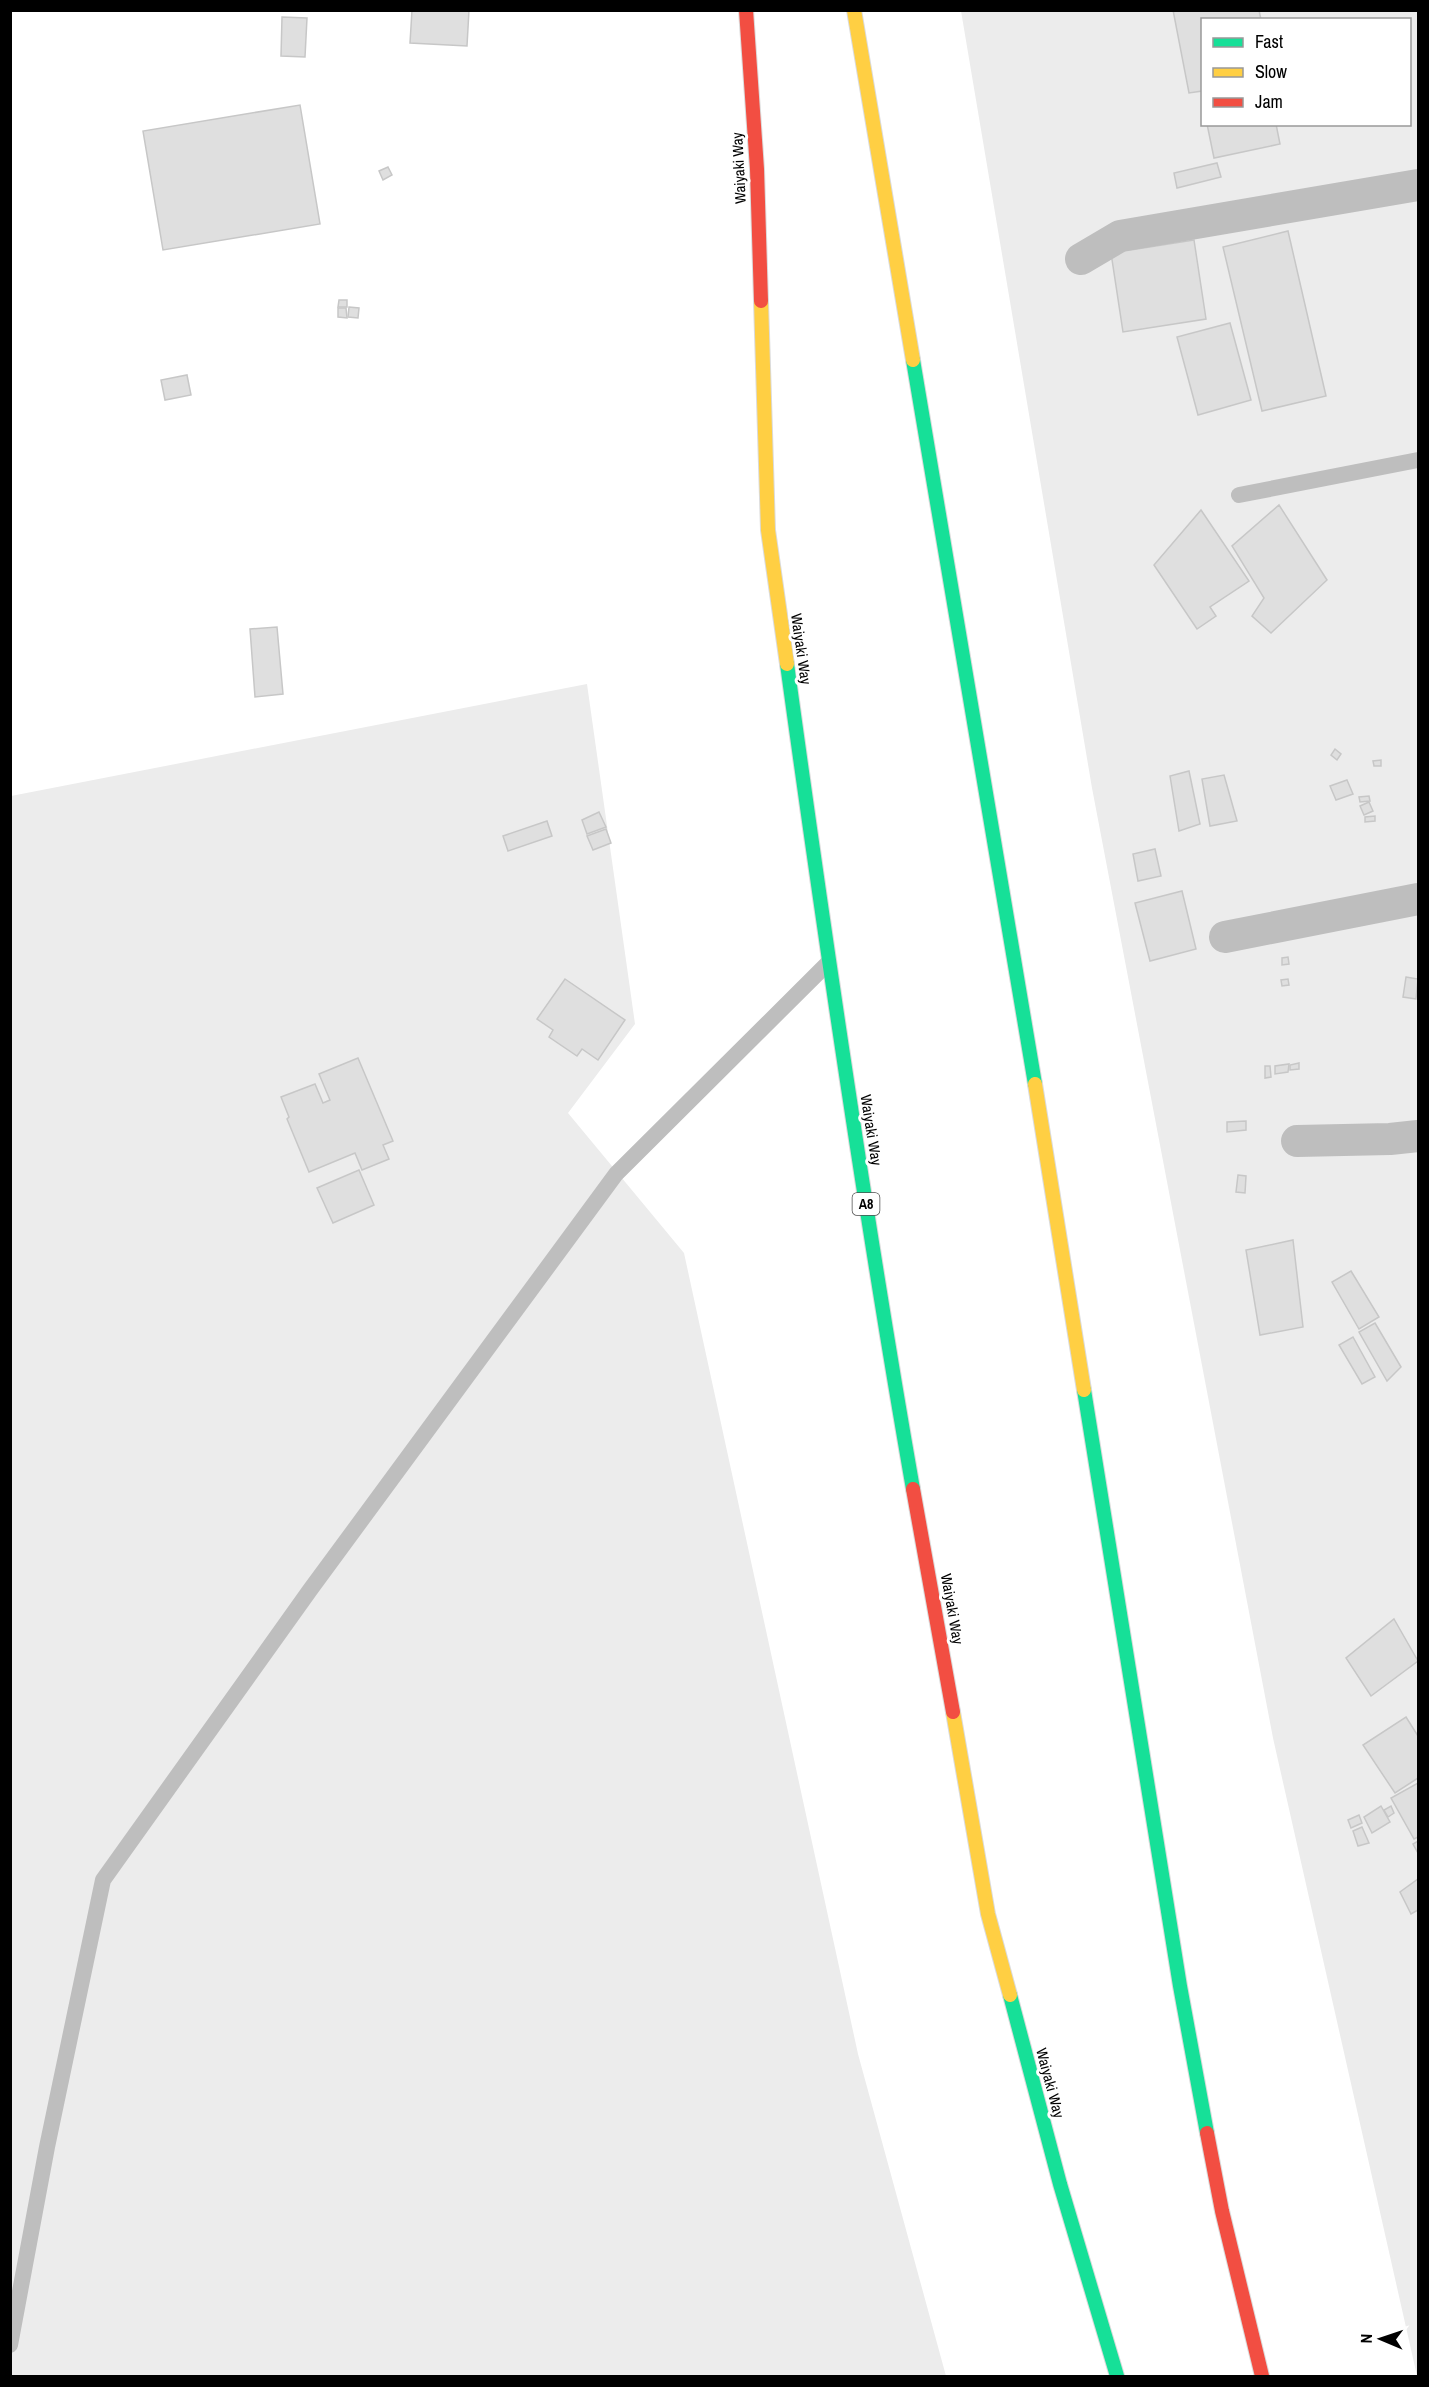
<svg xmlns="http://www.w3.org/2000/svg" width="1429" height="2387" viewBox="0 0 1429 2387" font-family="'Archivo Narrow',sans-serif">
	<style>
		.green { fill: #ececec; fill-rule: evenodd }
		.building { fill: #dfdfdf; stroke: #c7c7c7; stroke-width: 1.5 }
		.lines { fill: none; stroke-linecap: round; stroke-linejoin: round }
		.fast-casing { stroke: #dbdbdb; stroke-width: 16 }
		.slow-casing { stroke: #dbdbdb; stroke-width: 16 }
		.jam-casing { stroke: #dbdbdb; stroke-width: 16 }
		.lane { stroke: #bebebe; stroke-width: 16 }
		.street { stroke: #bebebe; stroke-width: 32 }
		.fast { stroke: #16e098; stroke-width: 14 }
		.slow { stroke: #ffcf43; stroke-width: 14 }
		.jam { stroke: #f24e42; stroke-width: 14 }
		.labels { text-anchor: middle; stroke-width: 6; stroke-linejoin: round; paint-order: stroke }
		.shield { fill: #fff; stroke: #4c4c4c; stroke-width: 1.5 }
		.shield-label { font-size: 14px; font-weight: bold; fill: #000 }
		.street-label { font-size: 15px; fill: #000; stroke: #fff }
	</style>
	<rect width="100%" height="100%" fill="#fff"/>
	<g class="green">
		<path d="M961,11h457v2365h-1l-144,-638 -181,-950zM1202,20h208v104h-208z"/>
		<polygon points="587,684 635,1024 568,1113 684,1253 858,2054 946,2376 11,2376 11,796"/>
	</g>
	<g class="building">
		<polygon points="412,10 469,10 467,46 410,43"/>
		<polygon points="1173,10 1259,10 1261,20 1202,20 1202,91 1189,93"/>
		<polygon points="282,17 307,18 305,57 281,56"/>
		<polygon points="300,105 320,224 163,250 143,131"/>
		<polygon points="1207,124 1276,124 1280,144 1214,158"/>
		<polygon points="1217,163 1221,177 1177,188 1174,173"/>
		<polygon points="388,167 392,175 383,180 379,171"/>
		<polygon points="1288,231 1326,396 1262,411 1223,247"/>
		<polygon points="1194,240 1206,319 1123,332 1111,253"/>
		<polygon points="339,300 347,300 347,307 338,307"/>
		<polygon points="349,307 359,308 358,318 348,317"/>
		<polygon points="338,308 346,308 347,318 338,317"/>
		<polygon points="1230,323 1251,400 1198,415 1177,337"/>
		<polygon points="187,375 191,395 165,400 161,380"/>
		<polygon points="1279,505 1327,580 1271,633 1252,616 1264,598 1232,546"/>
		<polygon points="1201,510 1249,581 1210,607 1216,616 1197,629 1154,565"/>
		<polygon points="277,627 283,694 255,697 250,629"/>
		<polygon points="1335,749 1341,754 1337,760 1331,755"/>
		<polygon points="1381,760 1381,766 1374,766 1373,761"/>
		<polygon points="1189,771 1200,824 1179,831 1170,776"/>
		<polygon points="1224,775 1237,821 1210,826 1202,779"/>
		<polygon points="1347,780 1353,794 1336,800 1330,786"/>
		<polygon points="1369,796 1370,801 1360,802 1359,797"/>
		<polygon points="1369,802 1373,811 1364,815 1360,806"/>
		<polygon points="599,812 606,827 587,834 582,820"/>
		<polygon points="1375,816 1375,821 1365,822 1365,817"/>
		<polygon points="547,821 552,836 508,851 503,836"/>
		<polygon points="606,829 611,843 593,850 587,836"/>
		<polygon points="1155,849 1161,876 1138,881 1133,854"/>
		<polygon points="1182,891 1196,949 1150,961 1135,903"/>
		<polygon points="1288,957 1289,964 1282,965 1282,958"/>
		<polygon points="1406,977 1418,979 1416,999 1403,997"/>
		<polygon points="565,979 625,1020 598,1060 582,1049 577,1056 549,1037 553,1030 537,1019"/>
		<polygon points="1288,979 1289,985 1282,986 1281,980"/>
		<polygon points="358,1058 393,1141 383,1145 389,1159 362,1170 355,1153 309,1172 287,1119 289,1117 281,1097 315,1084 323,1103 330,1100 319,1074"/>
		<polygon points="1299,1063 1299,1069 1290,1070 1290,1065"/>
		<polygon points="1289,1064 1288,1072 1275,1074 1275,1066"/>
		<polygon points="1265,1066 1270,1066 1271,1077 1265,1078"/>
		<polygon points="1246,1121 1246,1130 1227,1132 1227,1122"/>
		<polygon points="359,1170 374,1205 333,1223 317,1188"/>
		<polygon points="1238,1175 1246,1176 1245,1193 1236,1192"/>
		<polygon points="1293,1240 1303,1327 1260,1335 1246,1250"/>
		<polygon points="1351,1271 1379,1317 1359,1329 1332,1282"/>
		<polygon points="1375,1323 1401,1367 1387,1381 1359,1332"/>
		<polygon points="1353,1337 1375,1377 1362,1384 1339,1345"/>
		<polygon points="1394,1619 1418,1661 1371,1696 1346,1658"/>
		<polygon points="1406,1717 1418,1736 1418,1778 1395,1793 1363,1745"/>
		<polygon points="1418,1783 1418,1837 1414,1839 1391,1798"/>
		<polygon points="1381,1806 1390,1822 1372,1833 1364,1817"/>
		<polygon points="1391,1806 1394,1813 1388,1817 1384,1810"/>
		<polygon points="1359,1815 1362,1823 1351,1828 1348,1820"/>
		<polygon points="1362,1827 1369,1843 1358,1846 1353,1831"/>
		<polygon points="1418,1841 1418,1853 1413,1844"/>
		<polygon points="1418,1879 1418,1910 1411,1914 1400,1892"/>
	</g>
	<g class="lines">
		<g class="fast-casing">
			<g id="fast">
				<polyline points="913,360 1035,1084"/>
				<path d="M787,664c38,276 78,551 126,825"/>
				<polyline points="1084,1390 1180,1986 1207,2133"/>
				<polyline points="1010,1995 1060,2184 1117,2376"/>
			</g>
		</g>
		<g class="slow-casing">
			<g id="slow">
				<polyline points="854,10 913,360"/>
				<polyline points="761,301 768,530 787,664"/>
				<polyline points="1035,1084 1084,1390"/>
				<polyline points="953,1712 988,1914 1010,1995"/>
			</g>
		</g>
		<g class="jam-casing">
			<g id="jam">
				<polyline points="746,10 757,169 761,301"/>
				<polyline points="913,1489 953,1712"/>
				<polyline points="1207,2133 1222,2211 1262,2376"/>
			</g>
		</g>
		<g class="lane">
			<polyline points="1239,495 1418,460"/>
			<polyline points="10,2345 47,2147 103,1880 310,1590 616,1174 828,963"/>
		</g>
		<g class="street">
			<polyline points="1081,259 1120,236 1418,185"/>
			<polyline points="1225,937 1418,899"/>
			<polyline points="1297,1141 1390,1139 1418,1136"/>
		</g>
		<use href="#fast" class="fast"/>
		<use href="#slow" class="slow"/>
		<use href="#jam" class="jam"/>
	</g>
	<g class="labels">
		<rect class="shield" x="852.5" y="1193" width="27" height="22" rx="4.5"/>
		<g class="shield-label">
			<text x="866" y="1209">A8</text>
		</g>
		<g class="street-label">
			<text transform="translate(739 168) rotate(-93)" y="5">Waiyaki Way</text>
			<text transform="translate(801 649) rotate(82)" y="5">Waiyaki Way</text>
			<text transform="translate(871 1130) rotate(81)" y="5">Waiyaki Way</text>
			<text transform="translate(952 1609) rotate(80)" y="5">Waiyaki Way</text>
			<text transform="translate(1050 2083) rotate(75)" y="5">Waiyaki Way</text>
		</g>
	</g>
	<rect width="1429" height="2387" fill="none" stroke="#000000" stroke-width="24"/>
	<rect x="1201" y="18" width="210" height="108" fill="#ffffff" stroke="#999999" stroke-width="1.5"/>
	<rect x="1213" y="38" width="30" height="9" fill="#16e098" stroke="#999999" stroke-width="1.5"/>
	<text x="1255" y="48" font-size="18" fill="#000000">Fast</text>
	<rect x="1213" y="68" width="30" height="9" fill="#ffcf43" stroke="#999999" stroke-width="1.5"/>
	<text x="1255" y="78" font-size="18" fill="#000000">Slow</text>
	<rect x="1213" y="98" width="30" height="9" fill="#f24e42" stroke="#999999" stroke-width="1.5"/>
	<text x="1255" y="108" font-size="18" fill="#000000">Jam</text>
	<g transform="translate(1381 2339) rotate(272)" stroke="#ffffff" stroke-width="4.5" paint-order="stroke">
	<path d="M0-4.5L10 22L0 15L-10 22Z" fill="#000000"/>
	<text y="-9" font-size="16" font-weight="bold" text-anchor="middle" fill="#000000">N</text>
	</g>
</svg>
